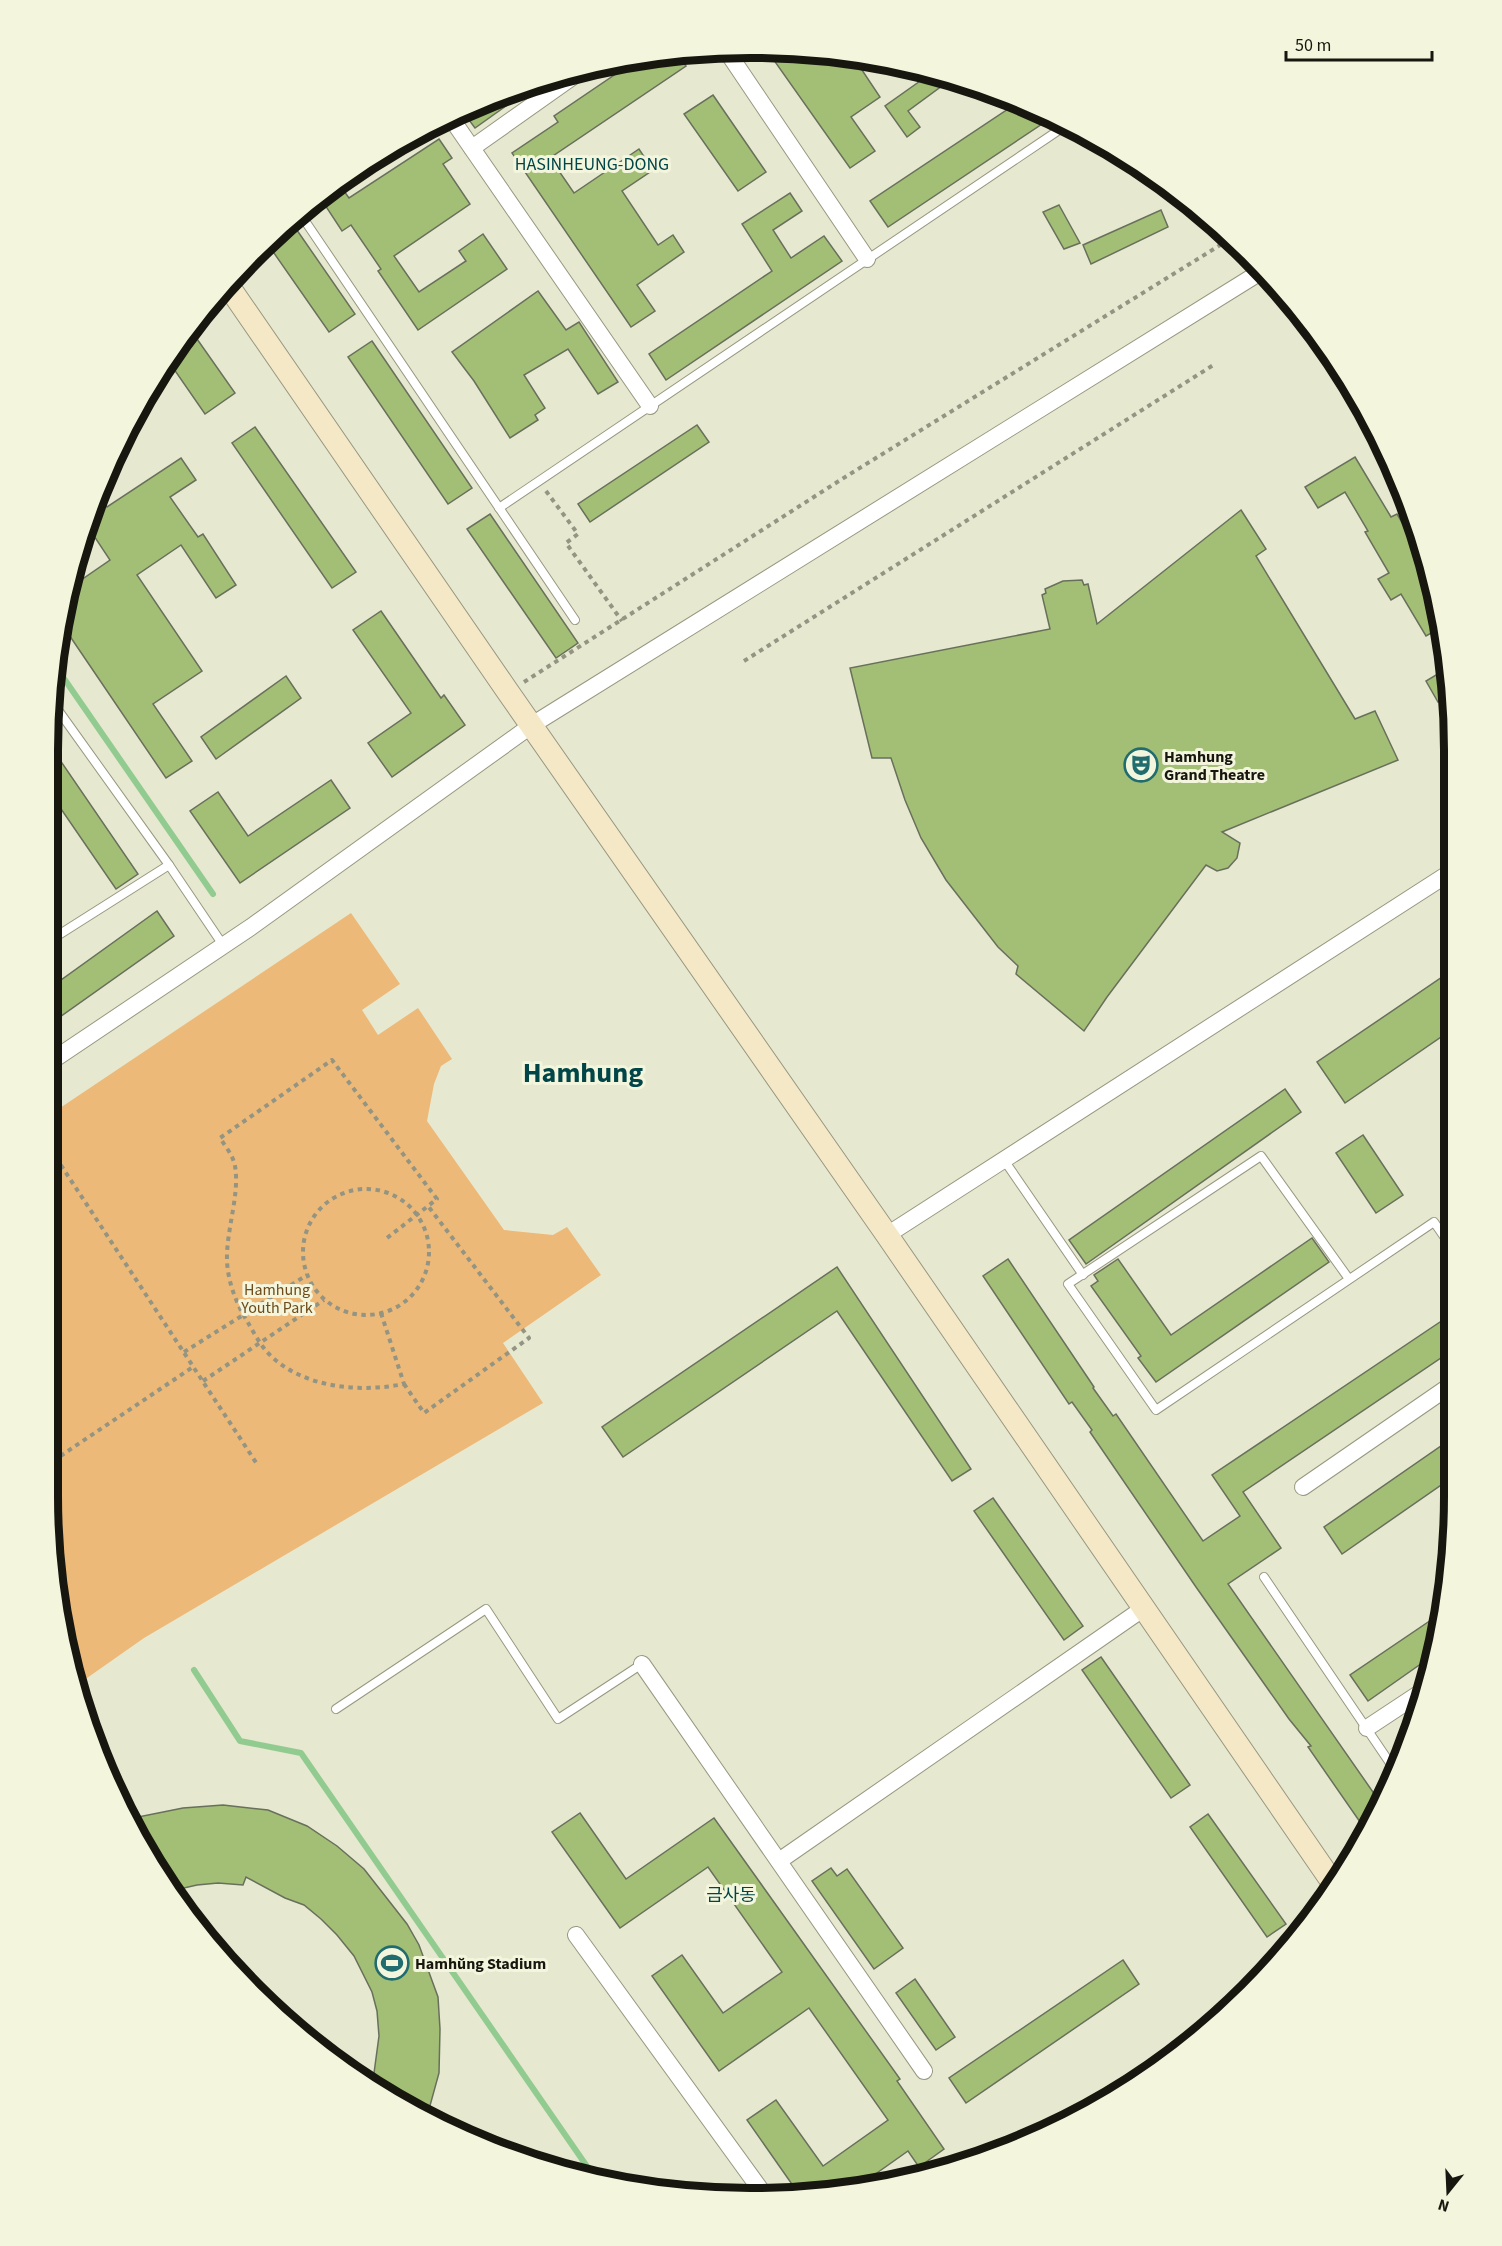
<svg xmlns="http://www.w3.org/2000/svg" width="1502" height="2246" viewBox="0 0 1502 2246" font-family="'Source Sans 3','Noto Sans KR',sans-serif">
	<style>
		.green { fill: #ecb979 }
		.lines { fill: none; stroke-linecap: round; stroke-linejoin: round }
		.stream { stroke: #92cb90; stroke-width: 6 }
		.building { fill: #a3bf76; stroke: #68705c; stroke-width: 1.5 }
		.lane-casing { stroke: #989882; stroke-width: 10 }
		.street-casing { stroke: #989882; stroke-width: 18 }
		.secondary-casing { stroke: #989882; stroke-width: 24 }
		.path { stroke: #949483; stroke-width: 4; stroke-dasharray: 4.5 4.5; stroke-linecap: butt }
		.lane { stroke: #fff; stroke-width: 8 }
		.street { stroke: #fff; stroke-width: 16 }
		.secondary { stroke: #f4e8c6; stroke-width: 22 }
		.labels { text-anchor: middle; stroke-width: 6; stroke-linejoin: round; paint-order: stroke }
		.poi-label { font-size: 16px; font-weight: bold; fill: #17170f; stroke: #f4f5dd; text-anchor: start }
		.park-label { font-size: 16px; fill: #6d4b1a; stroke: #f4f5dd }
		.neighbourhood-label { font-size: 18px; fill: #004547; stroke: #f4f5dd }
		.town-label { font-size: 28px; font-weight: bold; fill: #004547; stroke: #f4f5dd }
		.rim { fill: none; stroke: #17170f; stroke-width: 8 }
	</style>
	<rect width="100%" height="100%" fill="#e7e8d0"/>
	<polygon class="green" points="351,913 400,984 362,1010 378,1035 418,1008 452,1059 441,1066 434,1084 427,1121 504,1230 553,1235 567,1227 601,1275 503,1343 543,1403 144,1638 77,1685 54,1587 51,1114"/>
	<g class="lines">
		<g class="stream">
			<polyline points="56,667 213,894"/>
			<polyline points="194,1670 240,1741 301,1753 595,2178"/>
		</g>
	</g>
	<g class="building">
		<polygon points="766,49 854,58 880,97 851,117 875,151 850,168"/>
		<polygon points="678,55 686,66 550,158 574,193 639,149 653,170 622,191 658,245 673,235 684,252 637,285 655,311 631,327 512,153 558,122 554,116 638,59"/>
		<polygon points="930,74 950,80 908,111 920,127 907,137 885,106"/>
		<polygon points="526,88 527,91 475,128 463,112 482,102"/>
		<polygon points="713,95 766,172 738,191 684,114"/>
		<polygon points="1020,101 1051,118 888,227 870,201"/>
		<polygon points="439,139 452,158 443,164 470,204 394,256 419,292 466,261 459,251 483,234 507,269 418,330 378,271 381,269 351,225 342,231 321,199 339,184 349,198"/>
		<polygon points="790,193 802,211 773,230 791,258 824,236 842,261 666,380 649,354 772,271 742,224"/>
		<polygon points="1059,205 1080,243 1064,249 1043,212"/>
		<polygon points="1161,210 1168,227 1091,264 1083,245"/>
		<polygon points="292,223 355,314 329,332 267,243"/>
		<polygon points="538,291 566,330 579,322 618,382 598,394 568,349 524,375 545,408 535,415 538,420 510,438 474,381 452,352"/>
		<polygon points="190,329 235,393 205,414 169,362"/>
		<polygon points="372,341 472,488 448,504 348,357"/>
		<polygon points="697,425 709,442 590,522 578,504"/>
		<polygon points="255,427 356,572 332,588 232,443"/>
		<polygon points="1355,457 1391,517 1397,514 1424,559 1440,614 1442,627 1426,636 1401,594 1391,600 1378,579 1389,573 1365,532 1368,531 1345,492 1318,508 1305,487"/>
		<polygon points="181,458 196,480 170,497 198,537 203,534 236,585 216,598 181,545 137,575 202,671 153,704 192,761 166,778 61,623 71,587 110,560 90,530 101,498 107,507"/>
		<polygon points="1241,510 1266,549 1256,556 1355,719 1375,711 1398,760 1222,832 1240,843 1237,858 1228,868 1217,871 1206,865 1107,997 1084,1031 1016,974 1018,966 998,947 946,880 921,838 905,800 891,758 872,758 850,668 1050,629 1042,595 1046,593 1045,589 1063,581 1082,580 1084,585 1088,584 1097,624"/>
		<polygon points="490,514 578,643 556,658 467,529"/>
		<polygon points="381,611 441,698 444,695 465,725 392,777 368,743 411,713 353,630"/>
		<polygon points="1446,669 1449,696 1438,702 1426,681"/>
		<polygon points="286,676 301,698 216,759 201,737"/>
		<polygon points="49,744 138,874 116,889 48,790"/>
		<polygon points="331,780 350,808 240,883 190,811 218,792 248,836"/>
		<polygon points="157,911 174,936 50,1024 50,988"/>
		<polygon points="1454,969 1454,1028 1345,1103 1317,1062"/>
		<polygon points="1285,1089 1301,1112 1086,1264 1069,1240"/>
		<polygon points="1363,1135 1403,1195 1376,1213 1336,1153"/>
		<polygon points="1312,1238 1329,1262 1156,1382 1138,1358 1141,1356 1091,1286 1098,1281 1094,1275 1118,1259 1171,1335"/>
		<polygon points="1008,1259 1094,1387 1093,1388 1113,1416 1116,1414 1203,1541 1240,1516 1212,1475 1446,1318 1454,1330 1454,1349 1243,1492 1281,1548 1228,1584 1382,1805 1367,1832 1308,1747 1311,1746 1289,1719 1196,1587 1090,1432 1092,1430 1072,1402 1069,1404 983,1276"/>
		<polygon points="837,1267 971,1469 952,1481 837,1311 623,1457 602,1427"/>
		<polygon points="1454,1437 1454,1476 1342,1554 1324,1527"/>
		<polygon points="993,1498 1083,1626 1064,1640 974,1511"/>
		<polygon points="1443,1612 1441,1632 1432,1656 1368,1701 1350,1675"/>
		<polygon points="1101,1657 1190,1785 1171,1798 1082,1670"/>
		<polygon points="223,1805 268,1810 307,1826 337,1846 364,1869 407,1924 419,1945 438,1997 440,2029 439,2073 428,2113 371,2081 374,2073 379,2036 377,2011 372,1992 354,1956 337,1935 321,1919 304,1905 285,1898 246,1877 243,1885 218,1883 197,1885 171,1891 167,1886 133,1818 183,1808"/>
		<polygon points="580,1813 626,1879 714,1818 900,2079 897,2081 944,2149 919,2167 908,2151 857,2187 796,2190 747,2120 776,2100 823,2166 888,2120 809,2008 719,2071 652,1976 682,1955 723,2013 782,1972 708,1867 620,1928 552,1832"/>
		<polygon points="1208,1814 1286,1924 1267,1937 1190,1827"/>
		<polygon points="831,1868 837,1876 847,1869 903,1948 874,1969 812,1881"/>
		<polygon points="1123,1960 1139,1984 966,2103 949,2078"/>
		<polygon points="915,1979 955,2037 936,2050 896,1993"/>
	</g>
	<g class="lines">
		<g class="lane-casing">
			<g id="lane">
				<polyline points="301,215 575,620"/>
				<polyline points="499,508 1065,126"/>
				<polyline points="53,703 169,865 223,945"/>
				<polyline points="49,941 169,865"/>
				<polyline points="1004,1160 1083,1275"/>
				<polyline points="1349,1279 1261,1156 1068,1284 1156,1410 1434,1222 1454,1251"/>
				<polyline points="1264,1577 1394,1769"/>
				<polyline points="336,1709 486,1609 558,1719 642,1664"/>
			</g>
		</g>
		<g class="street-casing">
			<g id="street">
				<polyline points="726,50 867,259"/>
				<polyline points="451,118 650,406"/>
				<polyline points="472,148 578,73"/>
				<polyline points="50,1062 251,927 532,725 1262,271"/>
				<polyline points="887,1235 1454,870"/>
				<polyline points="1303,1487 1454,1383"/>
				<polyline points="642,1664 924,2071"/>
				<polyline points="1367,1728 1420,1693"/>
				<polyline points="779,1861 1144,1608"/>
				<polyline points="576,1935 763,2193"/>
			</g>
		</g>
		<g class="secondary-casing">
			<polyline id="secondary" points="227,284 508,692 887,1235 1335,1886"/>
		</g>
		<g class="path">
			<polyline points="546,491 578,534 566,543 622,621"/>
			<polyline points="744,661 1215,364"/>
			<polyline points="524,682 842,479 1230,239"/>
			<polyline points="51,1150 257,1464"/>
			<circle cx="366" cy="1252" r="63"/>
			<path d="M381,1313l23,71c-46,9 -103,4 -137,-32 -8,-9 -14,-21 -20,-31 -11,-18 -19,-39 -20,-60 -1,-31 13,-66 8,-95 -2,-11 -10,-20 -15,-28l112,-78 105,139 -50,39"/>
			<polyline points="184,1352 307,1275"/>
			<polyline points="203,1381 324,1300"/>
			<polyline points="404,1384 424,1413 529,1338 428,1206"/>
			<polyline points="53,1461 193,1367"/>
		</g>
		<use href="#lane" class="lane"/>
		<use href="#street" class="street"/>
		<use href="#secondary" class="secondary"/>
	</g>
	<defs>
		<g id="theatre-ring" transform="scale(1.725)"><circle r="9.5" fill="#f4f5dd" stroke="#206c6e" stroke-width="1.5"/><path d="M-5-5.5Q0-4 5-5.5V0Q5 5 0 6Q-5 5-5 0ZM-3.3-2.5H-1v1.5H-3.3ZM1-2.5H3.3v1.5H1ZM-2.8 1Q0 5.5 2.8 1Z" fill="#206c6e"/></g>
		<g id="stadium-ring" transform="scale(1.725)"><circle r="9.5" fill="#f4f5dd" stroke="#206c6e" stroke-width="1.5"/><path d="M0-5a6.5 5 0 1 0 0 10a6.5 5 0 1 0 0-10ZM-3.5-1.8h7v3.6h-7Z" fill="#206c6e"/></g>
	</defs>
	<g fill-rule="evenodd">
		<use href="#theatre-ring" x="1141" y="765"/>
		<use href="#stadium-ring" x="392" y="1963"/>
	</g>
	<g class="labels">
		<g class="poi-label">
			<text x="1164" y="762">Hamhung<tspan x="1164" dy="18">Grand Theatre</tspan></text>
			<text x="415" y="1969">Hamhŭng Stadium</text>
		</g>
		<g class="park-label">
			<text x="277" y="1295">Hamhung<tspan x="277" dy="18">Youth Park</tspan></text>
		</g>
		<g class="neighbourhood-label">
			<text x="592" y="170">HASINHEUNG-DONG</text>
			<text x="731" y="1901">금사동</text>
		</g>
		<g class="town-label">
			<text x="583" y="1082">Hamhung</text>
		</g>
	</g>
	<path d="M0 0H1502V2246H0ZM750 58H752A692 692 0 0 1 1444 750V1496A692 692 0 0 1 752 2188H750A692 692 0 0 1 58 1496V750A692 692 0 0 1 750 58Z" fill="#f4f5dd" fill-rule="evenodd"/>
	<path class="rim" d="M750 58H752A692 692 0 0 1 1444 750V1496A692 692 0 0 1 752 2188H750A692 692 0 0 1 58 1496V750A692 692 0 0 1 750 58Z"/>
	<g transform="translate(1448 2192) rotate(198)" stroke="#f4f5dd" stroke-width="4.5" paint-order="stroke">
	<path d="M0-4.5L10 22L0 15L-10 22Z" fill="#17170f"/>
	<text y="-9" font-size="16" font-weight="bold" text-anchor="middle" fill="#17170f">N</text>
	</g>
	<path d="M1286 51v9h146v-9" fill="none" stroke="#17170f" stroke-width="3"/>
	<text x="1295" y="51" font-size="18" fill="#17170f" stroke="#f4f5dd" stroke-width="4.5" paint-order="stroke">50 m</text>
</svg>
